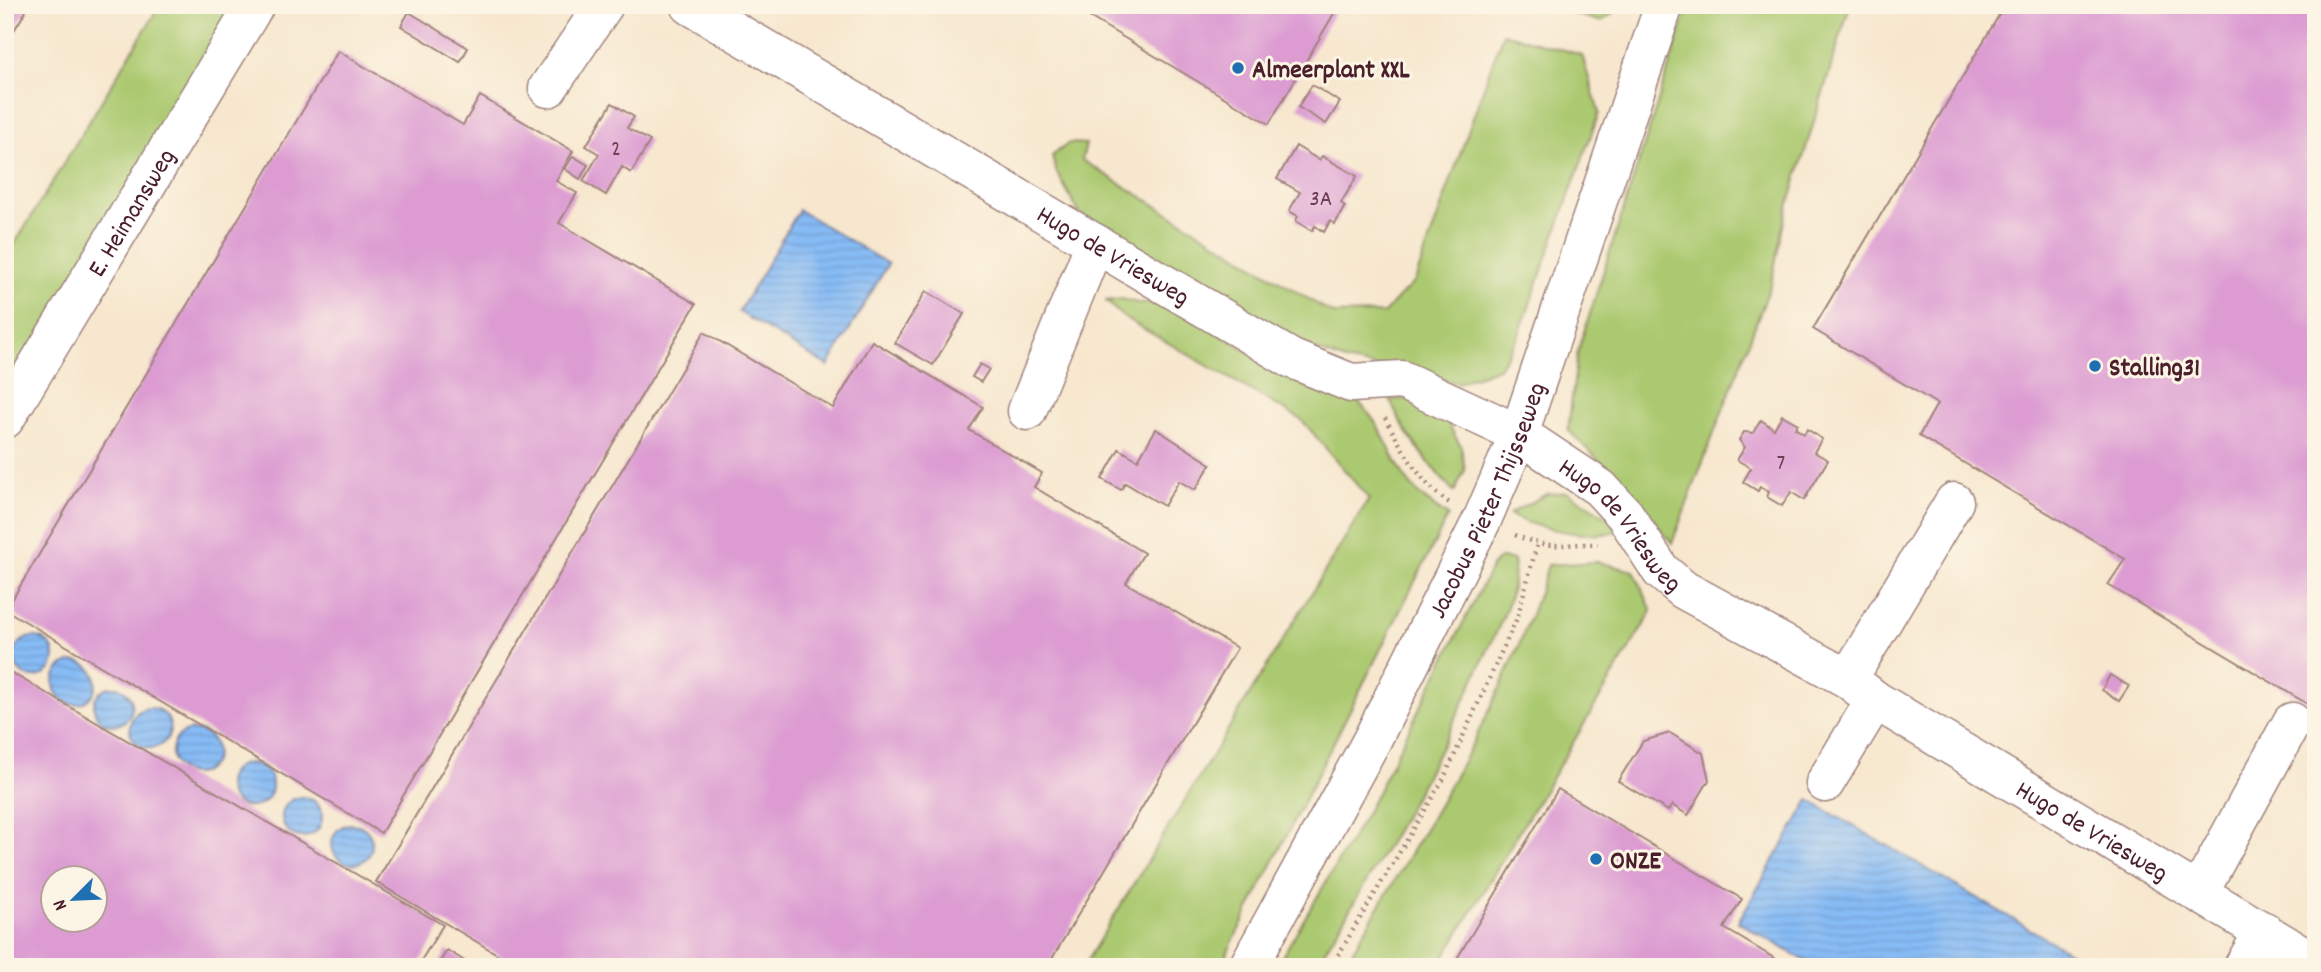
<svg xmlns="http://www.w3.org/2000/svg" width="2321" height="972" viewBox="0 0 2321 972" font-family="Dekko,sans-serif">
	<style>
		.grass { fill: #abc970; stroke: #7a744e; stroke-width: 2 }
		.water { fill: url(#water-rules); stroke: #686d90; stroke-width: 2 }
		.building { fill: #dc9cd2; fill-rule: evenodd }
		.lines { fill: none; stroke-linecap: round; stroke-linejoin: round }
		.minor-casing { stroke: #a0837c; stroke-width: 41 }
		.path { stroke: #a0837c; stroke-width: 4.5; stroke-dasharray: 2 5; stroke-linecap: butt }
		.minor { stroke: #fff; stroke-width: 38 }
		.poi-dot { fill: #1f6fb2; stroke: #fcf5e5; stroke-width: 2.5 }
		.labels { text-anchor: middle; stroke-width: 6; stroke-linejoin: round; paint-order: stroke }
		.number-label { font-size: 23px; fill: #6e3e55 }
		.poi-label { font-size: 26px; font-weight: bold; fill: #4a1f2b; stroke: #fcf5e5; text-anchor: start }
		.street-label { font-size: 26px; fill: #4a1f2b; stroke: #fcf5e5 }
	</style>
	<defs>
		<pattern id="water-rules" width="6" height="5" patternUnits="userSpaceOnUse" patternTransform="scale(1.75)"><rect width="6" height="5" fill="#86bbf5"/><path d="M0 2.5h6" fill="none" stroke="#75a0d2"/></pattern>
	</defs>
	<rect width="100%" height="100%" fill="#fcf5e5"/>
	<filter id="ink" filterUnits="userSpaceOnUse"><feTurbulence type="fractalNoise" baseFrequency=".0143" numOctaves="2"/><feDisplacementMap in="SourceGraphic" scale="14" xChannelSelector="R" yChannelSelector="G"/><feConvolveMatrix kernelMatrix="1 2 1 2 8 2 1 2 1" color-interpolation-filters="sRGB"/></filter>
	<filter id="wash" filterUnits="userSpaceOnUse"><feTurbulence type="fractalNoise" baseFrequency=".00686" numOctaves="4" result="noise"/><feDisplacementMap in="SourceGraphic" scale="28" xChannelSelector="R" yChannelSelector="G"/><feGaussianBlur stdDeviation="1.57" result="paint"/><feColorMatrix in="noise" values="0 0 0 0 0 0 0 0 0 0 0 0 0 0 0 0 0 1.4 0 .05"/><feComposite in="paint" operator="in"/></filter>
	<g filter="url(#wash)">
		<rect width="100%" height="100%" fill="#f7e7ce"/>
		<g class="grass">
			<polygon points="160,5 240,5 5,397 5,260"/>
			<polygon points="1545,5 1624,5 1601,22"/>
			<polygon points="1689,5 1850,5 1785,216 1771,284 1672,543 1633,494 1568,430 1578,351"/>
			<polygon points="1503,33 1582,55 1599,113 1518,337 1499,368 1458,383 1345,361 1305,346 1080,214 1056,171 1052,156 1069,143 1086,144 1082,160 1333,314 1384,313 1415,281"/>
			<path d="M1122,299l19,5 27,-1 146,88c59,-7 67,52 93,89 10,15 26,26 41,36l-228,451h-137l286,-468 -67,-79 -179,-103 -17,-16z"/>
			<path d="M1414,398l30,17 17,32 4,23 -11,22c-26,-28 -49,-57 -64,-92z"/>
			<path d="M1567,492l45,28 4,11c-23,9 -85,-3 -107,-17l38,-20z"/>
			<path d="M1500,558l13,2c5,36 -18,74 -33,106 -47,105 -105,203 -165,301h-39l90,-153 126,-248z"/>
			<path d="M1598,562l36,9 18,40 -214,356h-95c76,-129 161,-258 205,-402z"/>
		</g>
		<g class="water">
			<polygon points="799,210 888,264 828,366 739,312"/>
			<circle cx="34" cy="657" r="20"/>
			<circle cx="75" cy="683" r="21"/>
			<circle cx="113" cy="706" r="19"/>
			<circle cx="150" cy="728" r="20"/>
			<circle cx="194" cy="752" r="22"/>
			<circle cx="250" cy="785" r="22"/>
			<circle cx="302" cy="817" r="20"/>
			<polygon points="1809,800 2076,956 2070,967 1816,967 1738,922"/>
			<circle cx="352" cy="844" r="20"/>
		</g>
		<g id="blocks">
			<g class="building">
				<polygon points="5,5 16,5 26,11 5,45"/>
				<polygon points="1085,5 1339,5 1269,124 1081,12"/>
				<polygon points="2005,5 2316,5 2316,709 2108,585 2125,559 1919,436 1937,404 1813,329"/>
				<polygon points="409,12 468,48 460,62 401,26"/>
				<polygon points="338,51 463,125 480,96 573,151 556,181 577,193 559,223 696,304 381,833 6,610"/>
				<polygon points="1312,85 1340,102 1326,124 1298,107"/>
				<polygon points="612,103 634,117 627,128 650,141 631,173 622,167 606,195 583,181 599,154 586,146"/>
				<polygon points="1296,146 1319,160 1322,156 1357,176 1341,203 1345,206 1335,224 1330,221 1324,232 1315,226 1312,231 1296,221 1298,216 1289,211 1300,192 1277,179"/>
				<polygon points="573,156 588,165 580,179 565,169"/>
				<polygon points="926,291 964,314 933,365 895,343"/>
				<polygon points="704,332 833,408 872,341 983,407 969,430 1042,473 1034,487 1144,553 1126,583 1237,648 1047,967 519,967 376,882"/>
				<polygon points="980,364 989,369 981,382 972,377"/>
				<polygon points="1782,415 1798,424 1795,428 1804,434 1807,429 1822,439 1814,452 1828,460 1804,500 1791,492 1782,506 1767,497 1769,492 1760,487 1758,491 1743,482 1751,468 1737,460 1745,447 1739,440 1744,432 1753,433 1761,420 1774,429"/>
				<polygon points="1156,429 1211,464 1195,490 1179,481 1164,506 1125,483 1121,490 1102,479 1119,449 1138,460"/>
				<path d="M5,669l438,256 -26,42h-412zM52,878h42v42h-42z"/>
				<polygon points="2110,675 2129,686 2119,701 2102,690"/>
				<polygon points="1670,733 1703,753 1709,780 1688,815 1672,805 1668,811 1618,781 1643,741"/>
				<polygon points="1558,789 1742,899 1724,928 1789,967 1452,967"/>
				<polygon points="447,950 474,967 437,967"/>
			</g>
		</g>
	</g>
	<g filter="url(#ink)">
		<use href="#blocks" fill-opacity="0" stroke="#a0837c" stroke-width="2"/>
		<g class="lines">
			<g class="minor-casing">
				<g id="minor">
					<path id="s1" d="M690,5l600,353 61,25 51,-3 117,54 81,54 25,27 36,56 23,19 164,89 27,21 441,263"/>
					<polyline points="548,88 604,5"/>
					<polyline points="1027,411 1095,243"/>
					<path id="s2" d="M5,419l250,-414"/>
					<polyline points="1848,679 1954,502"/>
					<polyline points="1825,783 1875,700"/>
					<polyline points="2199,892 2292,722"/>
					<path id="s3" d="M1248,967l124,-227 110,-220 37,-86 145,-429"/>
					<polyline points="2243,967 2264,931"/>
				</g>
			</g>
			<g class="path">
				<path d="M1385,418c19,33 34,65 66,86"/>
				<path d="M1515,535c37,16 46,8 83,9"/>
				<polyline points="1331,967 1444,778 1517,618 1537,545"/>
			</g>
			<use href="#minor" class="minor"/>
		</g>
	</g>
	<g class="poi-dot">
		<circle cx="1238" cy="68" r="7"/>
		<circle cx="2095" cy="366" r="7"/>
		<circle cx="1596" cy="859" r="7"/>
	</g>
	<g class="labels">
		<g class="number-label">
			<text x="616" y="155">2</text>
			<text x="1321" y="205">3A</text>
			<text x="1781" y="469">7</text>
		</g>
		<g class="poi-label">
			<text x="1252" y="77">Almeerplant XXL</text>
			<text x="2109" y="375">Stalling31</text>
			<text x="1610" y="868">ONZE</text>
		</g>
		<g class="street-label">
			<text dy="9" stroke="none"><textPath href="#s2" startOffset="242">E. Heimansweg</textPath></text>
			<text dy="9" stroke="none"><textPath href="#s1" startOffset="492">Hugo de Vriesweg</textPath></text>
			<text dy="9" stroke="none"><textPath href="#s3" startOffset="525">Jacobus Pieter Thijsseweg</textPath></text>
			<text dy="9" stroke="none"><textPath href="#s1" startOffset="1080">Hugo de Vriesweg</textPath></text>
			<text dy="9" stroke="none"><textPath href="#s1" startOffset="1647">Hugo de Vriesweg</textPath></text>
		</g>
	</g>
	<rect width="2321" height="972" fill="none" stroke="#fcf5e5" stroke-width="28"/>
	<g transform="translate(74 899) rotate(246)"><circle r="33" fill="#fcf5e5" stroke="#b59f9b" stroke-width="2"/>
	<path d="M0-5L12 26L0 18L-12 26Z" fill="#1f6fb2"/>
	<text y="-10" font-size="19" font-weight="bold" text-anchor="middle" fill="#4a1f2b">N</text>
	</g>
</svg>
